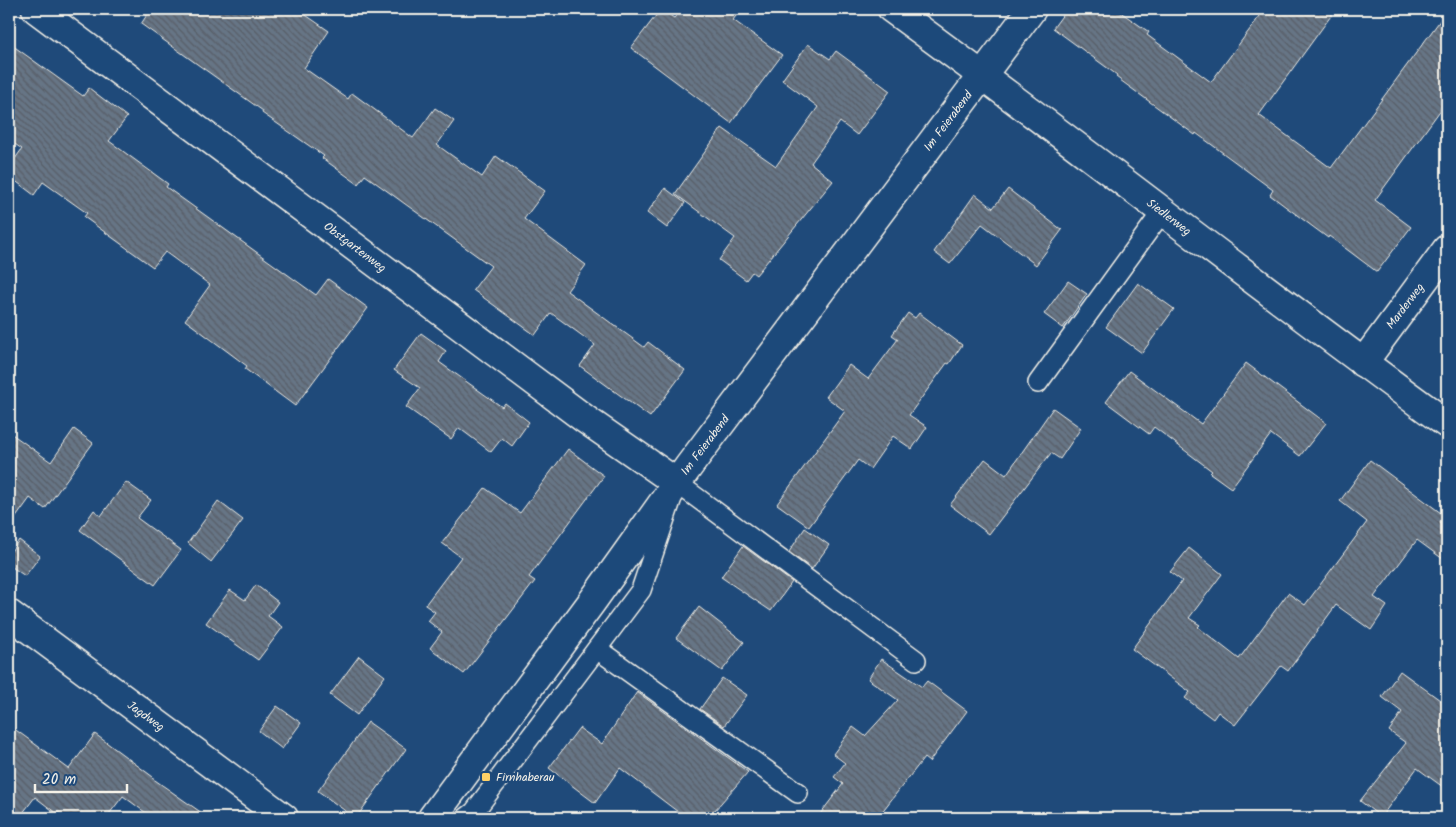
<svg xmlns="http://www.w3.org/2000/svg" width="1456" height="827" viewBox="0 0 1456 827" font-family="Kalam,sans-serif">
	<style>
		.building { fill: url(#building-back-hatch); stroke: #f4f1e8 }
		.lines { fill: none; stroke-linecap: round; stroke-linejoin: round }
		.lane-casing { stroke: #f4f1e8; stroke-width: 22 }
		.street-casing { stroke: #f4f1e8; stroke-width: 31 }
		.lane { stroke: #1f4a7a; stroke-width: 19 }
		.street { stroke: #1f4a7a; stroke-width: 28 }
		.poi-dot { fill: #ffd166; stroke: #1f4a7a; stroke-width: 2 }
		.labels { text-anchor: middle; stroke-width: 4.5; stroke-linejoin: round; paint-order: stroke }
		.street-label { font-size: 12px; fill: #f4f1e8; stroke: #1f4a7a }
		.poi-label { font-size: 12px; fill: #f4f1e8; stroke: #1f4a7a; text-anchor: start }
	</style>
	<defs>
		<pattern id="building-back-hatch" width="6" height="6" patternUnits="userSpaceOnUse" patternTransform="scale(1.25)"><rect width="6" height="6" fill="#667485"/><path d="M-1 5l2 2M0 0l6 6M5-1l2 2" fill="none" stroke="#585e66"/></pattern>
	</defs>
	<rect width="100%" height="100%" fill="#1f4a7a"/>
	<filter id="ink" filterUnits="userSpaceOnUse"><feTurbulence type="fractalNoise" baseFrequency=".02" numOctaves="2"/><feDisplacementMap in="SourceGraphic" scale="10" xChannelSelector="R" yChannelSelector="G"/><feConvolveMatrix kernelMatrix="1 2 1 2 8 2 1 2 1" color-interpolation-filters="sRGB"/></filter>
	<g filter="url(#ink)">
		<g class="building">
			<polygon points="151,9 297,9 329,31 304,68 348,99 352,93 413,138 435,108 454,121 437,145 482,177 496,156 545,191 524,219 586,265 567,291 644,347 648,342 685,370 650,417 580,366 595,345 551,313 535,335 473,290 491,266 365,175 358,184 322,158 324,156 262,113 263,111 141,24"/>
			<polygon points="661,9 674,18 682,9 741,9 733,20 782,55 731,123 631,48"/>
			<polygon points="1067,9 1116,9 1149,32 1147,35 1211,82 1265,9 1336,9 1259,115 1331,168 1447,11 1447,101 1375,200 1411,227 1377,272 1329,236 1328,238 1270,195 1273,190 1196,133 1195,135 1116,77 1117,75 1053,28"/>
			<polygon points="9,43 83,96 89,88 127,117 109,141 168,184 166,187 316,295 328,279 368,308 295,406 245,369 247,366 185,320 210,285 165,252 153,267 84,217 87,213 43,182 34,195 9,176 9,167 22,149 9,140"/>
			<polygon points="808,44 830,59 836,51 890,91 857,135 840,122 811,163 833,181 756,275 752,272 746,280 719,260 735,238 675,194 722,128 776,166 818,107 782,80"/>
			<polygon points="665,188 685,203 667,228 647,213"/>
			<polygon points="1008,189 1062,230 1036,265 982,224 950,264 934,252 975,194 993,208"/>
			<polygon points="1068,281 1087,294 1063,328 1044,314"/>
			<polygon points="1138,283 1174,309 1142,353 1106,327"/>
			<polygon points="908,313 915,318 919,313 962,345 949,364 947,363 909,415 927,427 912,449 893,436 870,469 858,460 809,527 777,504 845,411 826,397 849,365 868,379 898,339 892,335"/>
			<polygon points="421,333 446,351 439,362 502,407 505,403 529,422 512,446 502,438 491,452 459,428 451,439 406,407 420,388 394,370"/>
			<polygon points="1246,363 1326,423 1300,456 1271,434 1231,488 1210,473 1212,471 1154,427 1149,434 1106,402 1129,371 1201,424"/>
			<polygon points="1053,408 1081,428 1060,459 1051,453 989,534 950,505 985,459 1006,475"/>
			<polygon points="74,429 93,443 45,509 30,498 9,527 9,432 51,462"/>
			<polygon points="568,449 604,476 529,577 535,581 464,674 430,648 442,632 428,621 435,612 425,605 461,557 442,543 485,488 520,513"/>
			<polygon points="1370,460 1445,516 1440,523 1447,528 1447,562 1417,540 1374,597 1387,606 1371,630 1336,605 1288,671 1281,666 1235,725 1218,712 1213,719 1185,698 1190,692 1132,649 1182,581 1170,572 1189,548 1222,574 1189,618 1200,625 1198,627 1239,659 1288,593 1305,605 1367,522 1340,501"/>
			<polygon points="126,482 151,500 137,518 181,550 155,585 80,530 94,510 101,516"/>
			<polygon points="218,501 243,520 211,562 188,543"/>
			<polygon points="805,528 829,545 812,569 789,552"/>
			<polygon points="19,540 40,556 25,576 9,565 9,554"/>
			<polygon points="743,546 792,582 771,611 721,577"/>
			<polygon points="256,585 278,602 268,616 283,627 258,660 206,623 230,590 245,600"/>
			<polygon points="699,607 744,642 722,671 676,638"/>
			<polygon points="359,656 385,676 357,715 330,695"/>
			<polygon points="881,659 922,687 927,681 967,711 929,762 924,758 877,818 817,818 843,784 834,777 845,763 833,754 853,727 865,736 898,700 868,679"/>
			<polygon points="1400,671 1447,705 1447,790 1417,768 1381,817 1360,801 1406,743 1389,731 1402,712 1382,697"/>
			<polygon points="722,678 747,695 724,726 700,709"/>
			<polygon points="637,692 748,772 708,818 686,818 620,768 595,803 549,768 579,728 602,744"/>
			<polygon points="277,706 301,723 282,749 259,731"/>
			<polygon points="368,722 406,749 356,818 355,818 318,791"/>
			<polygon points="9,725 69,769 95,734 153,777 152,778 209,818 153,818 123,796 106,818 66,818 58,812 56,813 35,797 19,818 9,818"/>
		</g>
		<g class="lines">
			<g class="lane-casing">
				<g id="lane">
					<polyline points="1038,383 1162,212"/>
					<polyline points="597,649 798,793"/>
					<polyline points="466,818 474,812 641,590 677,483 916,660"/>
				</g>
			</g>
			<g class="street-casing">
				<g id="street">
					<polyline points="36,9 585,419 677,483"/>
					<path d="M892,9c187,136 368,279 555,415"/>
					<polyline points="1363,363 1447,249"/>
					<polyline points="9,614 284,818"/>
					<polyline points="432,818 591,603 689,466 1032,9"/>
				</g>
			</g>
			<use href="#lane" class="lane"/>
			<use href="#street" class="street"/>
		</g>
	</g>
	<rect class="poi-dot" x="481" y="772" width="10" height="10" rx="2.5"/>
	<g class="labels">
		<g class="street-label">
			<text transform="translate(948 121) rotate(-53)" y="4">Im Feierabend</text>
			<text transform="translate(1169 217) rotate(37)" y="4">Siedlerweg</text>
			<text transform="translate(355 247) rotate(37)" y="4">Obstgartenweg</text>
			<text transform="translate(1405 306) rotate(-53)" y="4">Marderweg</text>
			<text transform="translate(705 445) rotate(-53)" y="4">Im Feierabend</text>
			<text transform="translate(146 716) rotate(36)" y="4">Jagdweg</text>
		</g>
		<g class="poi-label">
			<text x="496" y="781">Firnhaberau</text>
		</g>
	</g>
	<rect width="1456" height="827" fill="none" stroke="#1f4a7a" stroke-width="30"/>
	<rect x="15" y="15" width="1426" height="797" fill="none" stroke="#f4f1e8" stroke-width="2" filter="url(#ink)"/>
	<path d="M35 784v8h92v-8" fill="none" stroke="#f4f1e8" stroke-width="2.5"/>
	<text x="42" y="784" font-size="15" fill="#f4f1e8" stroke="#1f4a7a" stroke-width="4" paint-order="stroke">20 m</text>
</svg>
